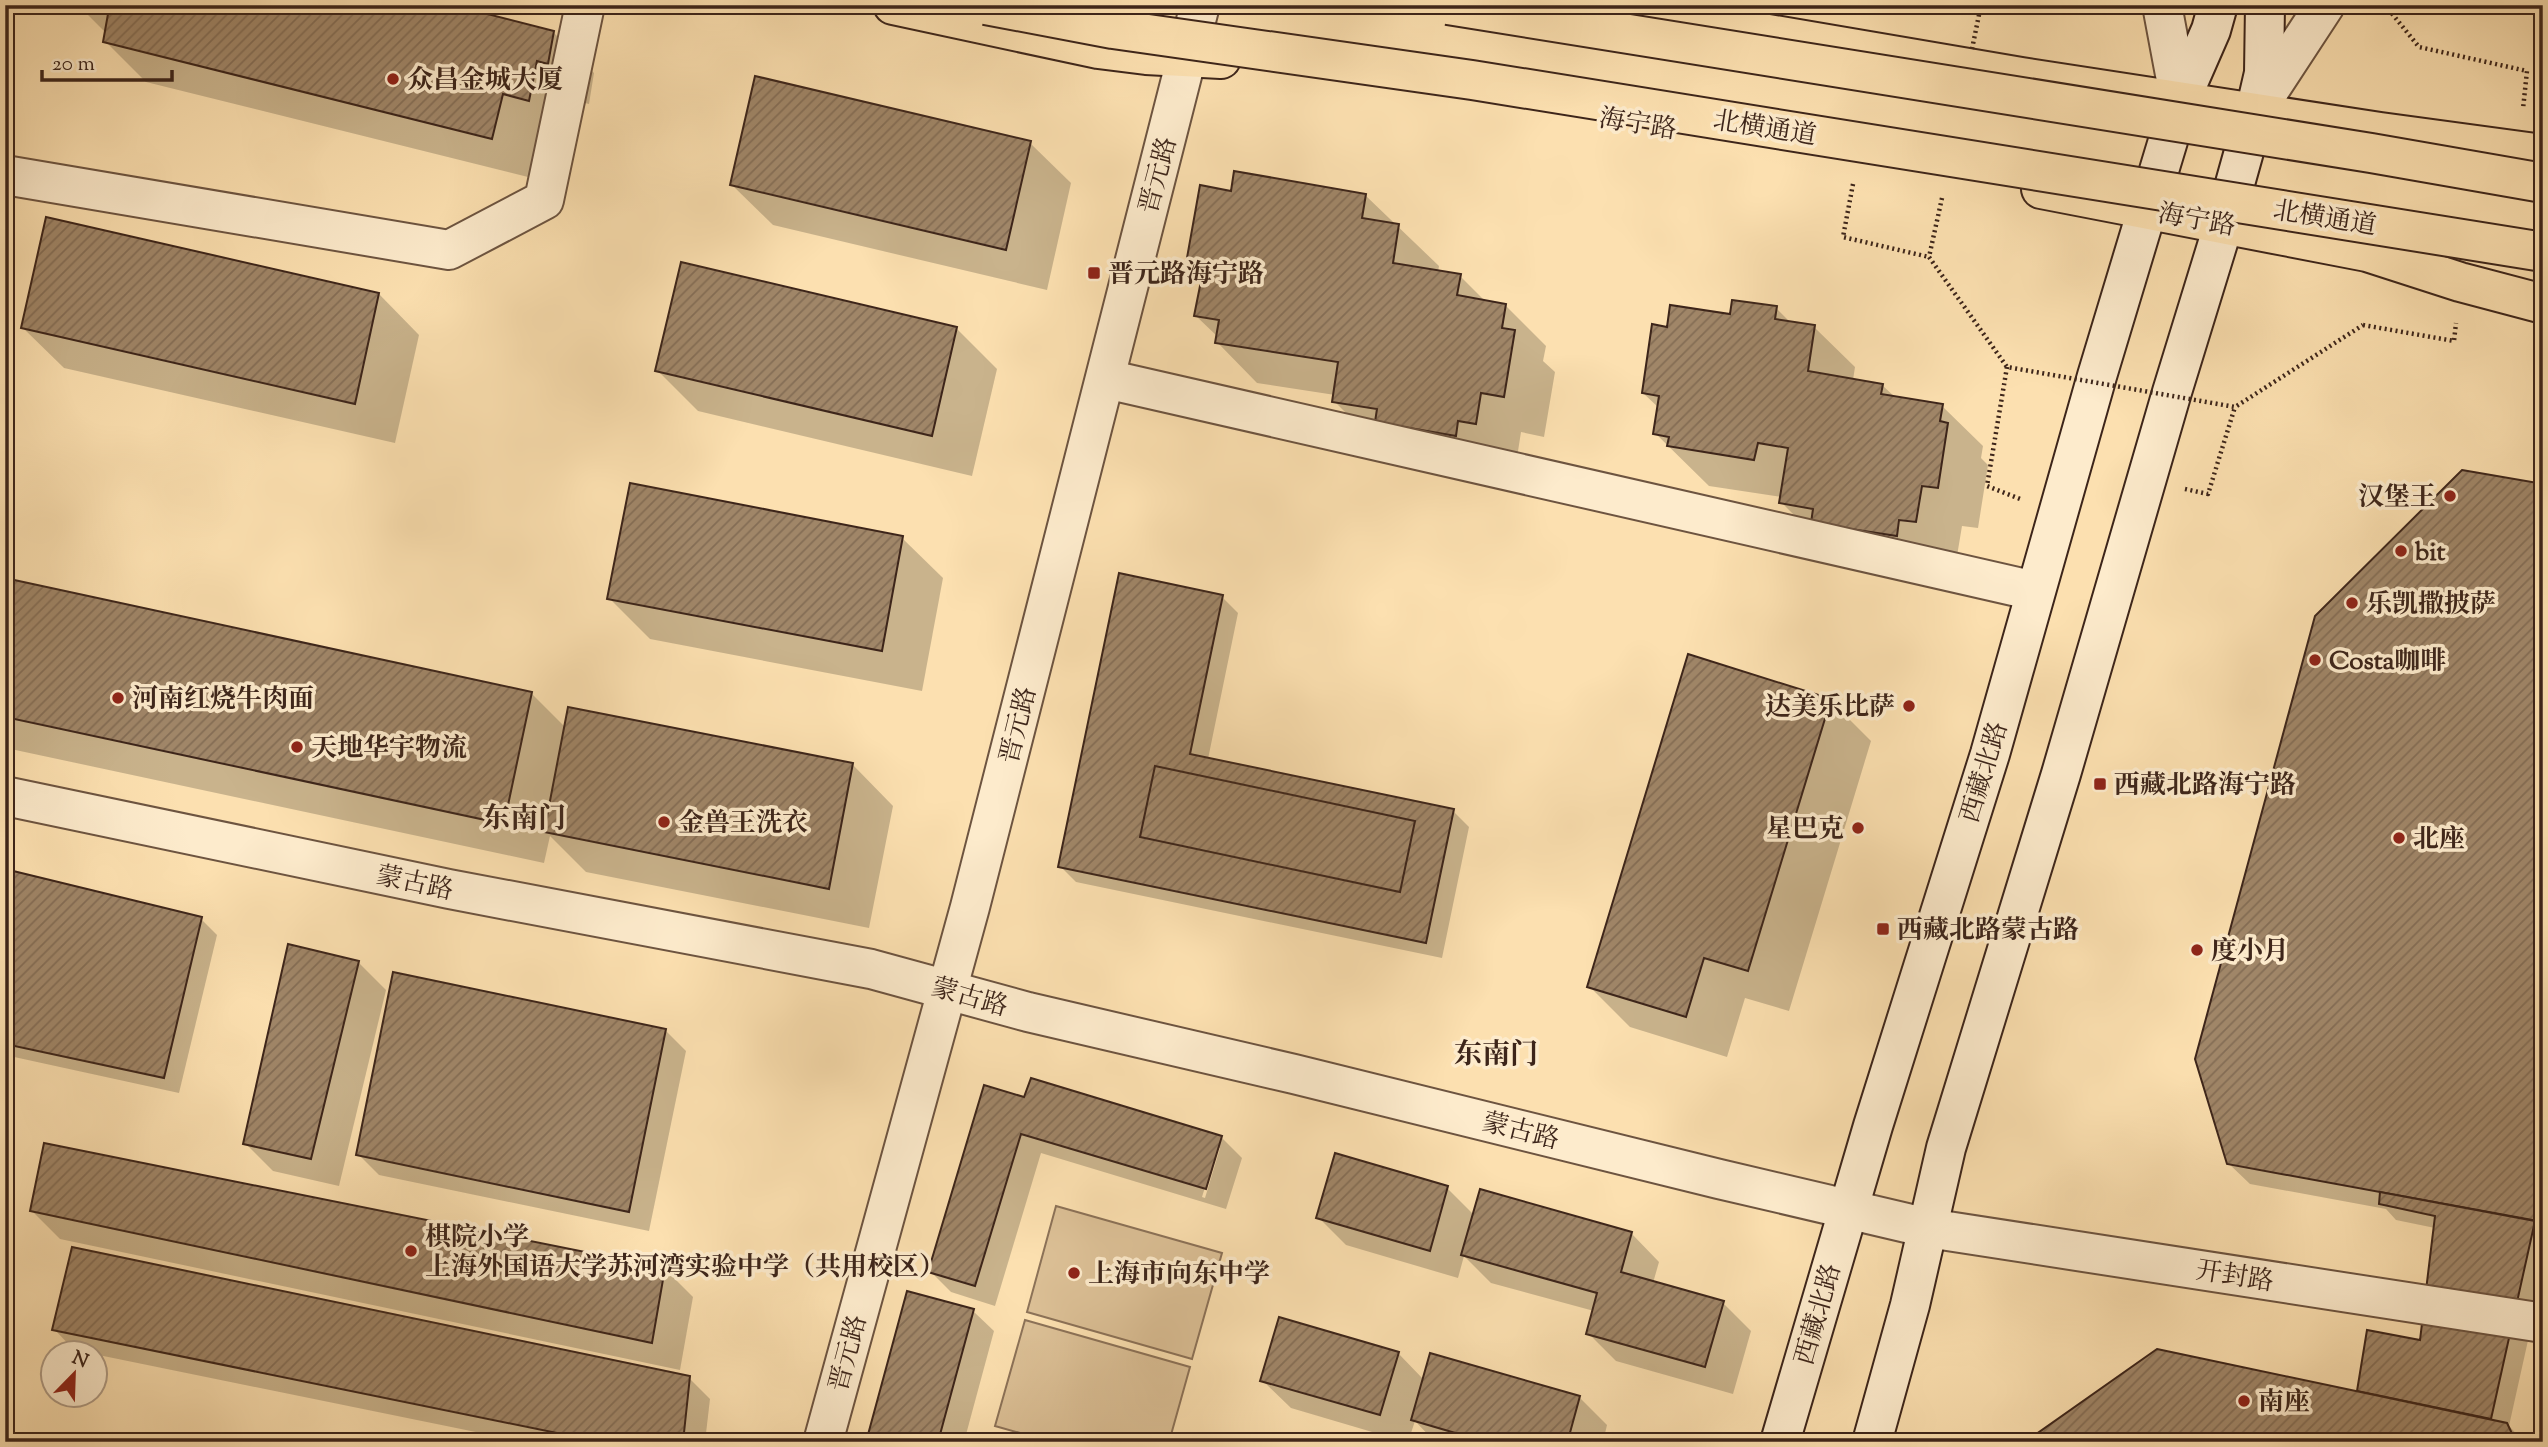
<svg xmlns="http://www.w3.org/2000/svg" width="2548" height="1447" viewBox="0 0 2548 1447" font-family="'Sorts Mill Goudy','Noto Serif SC',serif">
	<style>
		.park { fill: #dcc096; stroke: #8c7258; stroke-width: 2 }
		.shadow { fill: #0003; fill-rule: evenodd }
		.building { fill: url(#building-hatch); stroke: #3d251a; stroke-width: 2 }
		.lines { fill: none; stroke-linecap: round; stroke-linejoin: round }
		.street-casing { stroke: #6d5440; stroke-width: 42 }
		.secondary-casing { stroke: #3d251a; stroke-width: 42 }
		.primary-casing { stroke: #3d251a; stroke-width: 42 }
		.path { stroke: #3d251a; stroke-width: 4.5; stroke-dasharray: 2 3.5; stroke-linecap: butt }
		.street { stroke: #fdebcc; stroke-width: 38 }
		.secondary { stroke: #fdebcc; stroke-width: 38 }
		.primary { stroke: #fce0b0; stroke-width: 38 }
		.highway-bridge-casing { stroke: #3d251a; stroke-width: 42; stroke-linecap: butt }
		.path-bridge { stroke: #3d251a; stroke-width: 4.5; stroke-dasharray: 2 3.5; stroke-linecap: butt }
		.highway-bridge { stroke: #fce0b0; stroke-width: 38 }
		.poi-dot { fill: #8f2418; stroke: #fdebcc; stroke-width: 2.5 }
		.labels { text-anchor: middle; stroke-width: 7; stroke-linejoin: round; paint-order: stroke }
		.poi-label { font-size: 26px; font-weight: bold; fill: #3d251a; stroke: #fdebcc; text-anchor: start }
		.street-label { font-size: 26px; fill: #3d251a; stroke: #fdebcc }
		.neighbourhood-label { font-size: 28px; font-weight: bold; fill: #3d251a; stroke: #fdebcc }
	</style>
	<defs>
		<pattern id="building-hatch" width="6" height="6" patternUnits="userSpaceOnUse" patternTransform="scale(1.75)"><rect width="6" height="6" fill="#a08668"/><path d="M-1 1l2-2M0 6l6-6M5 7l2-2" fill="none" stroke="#846d55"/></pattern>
	</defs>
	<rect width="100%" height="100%" fill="#fce0b0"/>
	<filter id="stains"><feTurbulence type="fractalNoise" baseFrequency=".00286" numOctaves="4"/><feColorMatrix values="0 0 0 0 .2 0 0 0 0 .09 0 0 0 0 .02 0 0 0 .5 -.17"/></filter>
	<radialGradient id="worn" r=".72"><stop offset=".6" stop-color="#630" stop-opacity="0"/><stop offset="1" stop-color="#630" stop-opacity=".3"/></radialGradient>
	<g class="park">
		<polygon points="1056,1206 1222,1253 1192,1359 1027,1312"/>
		<polygon points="1025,1320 1190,1367 1169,1442 1052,1442 995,1426"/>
	</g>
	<g class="shadow">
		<polygon points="80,7 553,32 594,73 589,104 577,101 532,178 146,82 105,41 107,34"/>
		<polygon points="1030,143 1071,183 1047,290 773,225 732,185"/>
		<polygon points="1232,193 1365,195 1439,266 1438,272 1460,276 1486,302 1505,305 1546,346 1543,361 1555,372 1544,437 1521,432 1516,464 1375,442 1334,401 1335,395 1257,383 1217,342 1218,337 1196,316 1202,283 1187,268"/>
		<polygon points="379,294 419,335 395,443 64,368 23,328"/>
		<polygon points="1776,308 1791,323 1814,327 1855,367 1853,380 1882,385 1896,398 1942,406 1983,446 1981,458 1988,465 1978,528 1962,526 1956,562 1822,543 1781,502 1782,497 1709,486 1655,433 1659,408 1643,393 1669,329"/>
		<polygon points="956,328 997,369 972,476 698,411 657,370"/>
		<polygon points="2543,486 2543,1273 2509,1426 2524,1442 2027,1442 2363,1394 2359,1390 2422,1342 2435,1228 2396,1220 2386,1209 2250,1184 2228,1163"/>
		<polygon points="902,538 943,578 922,691 650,639 609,598"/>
		<polygon points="5,580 531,693 566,728 853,765 893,806 869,928 586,872 550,836 544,863 6,748"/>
		<polygon points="1222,597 1238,613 1208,759 1453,811 1469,827 1442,958 1076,882 1060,866"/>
		<polygon points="1830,700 1871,741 1789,1011 1745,998 1727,1057 1630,1027 1589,986"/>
		<polygon points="5,871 201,919 217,935 179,1093 5,1055"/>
		<polygon points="358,962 386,990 339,1186 273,1171 245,1143"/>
		<polygon points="666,1031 686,1051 649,1231 379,1175 358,1154"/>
		<path d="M1025,1100l196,37 21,21 -16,51 -185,-56 -46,153 -44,-14 -21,-21zM1217,1148h3l-15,50 -3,-1z"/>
		<polygon points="1447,1188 1474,1215 1631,1233 1659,1262 1653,1283 1723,1303 1751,1331 1733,1394 1616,1361 1588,1333 1594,1311 1491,1283 1464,1256 1458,1278 1346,1245 1318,1217"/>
		<polygon points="32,1211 665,1269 693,1297 680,1370 60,1239"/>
		<polygon points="973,1311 994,1331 964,1442 868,1442"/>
		<polygon points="54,1329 689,1378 710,1399 705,1442 525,1442 74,1350"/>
		<polygon points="1398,1353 1424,1380 1579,1397 1607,1425 1603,1442 1435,1442 1415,1421 1408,1442 1406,1442 1291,1408 1262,1380"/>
	</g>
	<g class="building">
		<polygon points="78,5 452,5 554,31 548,64 537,61 529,101 503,94 492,139 103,42 108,14 78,7"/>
		<polygon points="755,76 1031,141 1006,250 730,185"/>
		<polygon points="1234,171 1366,194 1362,218 1399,224 1393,263 1461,274 1457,295 1506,304 1502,328 1515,330 1504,397 1481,393 1476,424 1458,421 1456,436 1375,422 1377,409 1332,402 1338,362 1215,343 1219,320 1194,316 1203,271 1185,269 1200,185 1231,191"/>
		<polygon points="46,217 379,293 355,404 21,328"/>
		<polygon points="681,262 957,327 932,436 655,371"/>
		<polygon points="1732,300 1777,306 1775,319 1815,325 1808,371 1883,384 1881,394 1943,404 1940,421 1948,423 1938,488 1922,486 1916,522 1899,520 1897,536 1811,523 1813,509 1779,503 1788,448 1758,443 1754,460 1667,446 1669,437 1653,434 1659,396 1642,393 1652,324 1667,327 1670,305 1730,314"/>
		<polygon points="2462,470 2543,484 2543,1222 2227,1164 2195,1059 2315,616"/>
		<polygon points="630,483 903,536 882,651 607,599"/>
		<polygon points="1119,573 1223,595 1190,754 1454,809 1426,943 1058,867"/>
		<polygon points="5,578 532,692 504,824 5,717"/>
		<polygon points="1688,654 1831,699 1748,971 1704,958 1686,1017 1587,987"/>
		<polygon points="568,707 853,763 829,889 544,832"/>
		<polygon points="1155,766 1415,821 1400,892 1140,837"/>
		<polygon points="5,869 202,917 164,1078 5,1044"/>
		<polygon points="288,944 359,961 311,1159 243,1144"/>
		<polygon points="393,972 666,1029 629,1212 356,1155"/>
		<polygon points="1031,1078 1222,1136 1206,1189 1021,1134 975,1286 928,1272 984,1085 1024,1097"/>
		<polygon points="44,1143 665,1268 652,1343 30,1211"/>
		<polygon points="1335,1153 1448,1186 1430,1251 1316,1218"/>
		<polygon points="1480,1189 1632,1232 1621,1272 1724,1301 1705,1367 1586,1334 1597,1293 1461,1255"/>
		<polygon points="2380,1192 2535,1221 2491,1419 2357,1391 2367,1330 2420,1340 2435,1216 2379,1204"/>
		<polygon points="72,1247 690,1376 683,1442 601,1442 52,1330"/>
		<polygon points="907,1291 974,1309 938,1442 866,1442"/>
		<polygon points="1279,1317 1399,1352 1380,1415 1260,1381"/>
		<polygon points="2157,1349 2507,1423 2516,1442 2025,1442"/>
		<polygon points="1430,1353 1580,1396 1568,1440 1572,1442 1486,1442 1411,1420"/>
	</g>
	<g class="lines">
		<g class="street-casing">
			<g id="street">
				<polyline points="2162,5 2180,101"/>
				<polyline points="2255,112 2325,5"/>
				<polyline points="5,175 449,250 544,200 585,5"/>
				<polyline points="1106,379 2035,591"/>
				<polyline points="5,796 449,889 871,969 1028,1012 1294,1074 1719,1179 1928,1228 2543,1323"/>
				<polyline points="823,1442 970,907 1200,5"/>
			</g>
		</g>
		<g class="secondary-casing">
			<g id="secondary">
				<polyline points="1780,1442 1873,1126 1990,754 2097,376 2180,101 2211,30 2218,5"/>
				<polyline points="1872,1442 1910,1305 1946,1148 2061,774 2172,392 2224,223 2255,112 2264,73 2265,5"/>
			</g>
		</g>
		<g class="primary-casing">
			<g id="primary">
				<polyline points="893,5 1098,49 1146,55 1221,59"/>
				<polyline points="1598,5 2021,77 2380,132 2543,154"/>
				<polyline points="2041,189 2367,252 2460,282 2543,304"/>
			</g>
		</g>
		<g class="path">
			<polyline points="2385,5 2419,47 2527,71 2523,109"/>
			<polyline points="1853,184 1843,237 1929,257"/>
			<polyline points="2363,325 2454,341 2456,323"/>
			<polyline points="2007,367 1987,486 2020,499"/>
			<polyline points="2185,489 2208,494 2235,407"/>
		</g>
		<use href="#street" class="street"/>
		<use href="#secondary" class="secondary"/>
		<use href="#primary" class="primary"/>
		<g class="highway-bridge-casing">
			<g id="highway-bridge">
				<polyline points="986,5 1113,29 1472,80 2543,252"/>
				<polyline points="1448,5 2371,153 2543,183"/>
			</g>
		</g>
		<g class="path-bridge">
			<polyline points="1972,49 1981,5"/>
			<polyline points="1942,198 1929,257 2007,367 2235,407 2363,325"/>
		</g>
		<use href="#highway-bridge" class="highway-bridge"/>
	</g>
	<g class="poi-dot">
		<circle cx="393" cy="79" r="7"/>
		<rect x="1087" y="266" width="14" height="14" rx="3.5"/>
		<circle cx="2450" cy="496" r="7"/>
		<circle cx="2401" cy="551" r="7"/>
		<circle cx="2352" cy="603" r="7"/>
		<circle cx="2315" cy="660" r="7"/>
		<circle cx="118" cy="698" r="7"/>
		<circle cx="1909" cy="706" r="7"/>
		<circle cx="297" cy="747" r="7"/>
		<rect x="2093" y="777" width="14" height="14" rx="3.5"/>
		<circle cx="664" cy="822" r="7"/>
		<circle cx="1858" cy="828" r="7"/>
		<circle cx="2399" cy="838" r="7"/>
		<rect x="1876" y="922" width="14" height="14" rx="3.5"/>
		<circle cx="2197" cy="950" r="7"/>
		<circle cx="411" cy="1251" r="7"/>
		<circle cx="1074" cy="1273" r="7"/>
		<circle cx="2244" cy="1401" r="7"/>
	</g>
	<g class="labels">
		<g class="poi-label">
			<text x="407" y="88">众昌金城大厦</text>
			<text x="1108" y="282">晋元路海宁路</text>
			<text x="2436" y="505" text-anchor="end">汉堡王</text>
			<text x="2415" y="560">bit</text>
			<text x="2366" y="612">乐凯撒披萨</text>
			<text x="2329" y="669">Costa咖啡</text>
			<text x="132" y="707">河南红烧牛肉面</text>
			<text x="1895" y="715" text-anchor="end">达美乐比萨</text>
			<text x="311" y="756">天地华宇物流</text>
			<text x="2114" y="793">西藏北路海宁路</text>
			<text x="678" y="831">金兽王洗衣</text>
			<text x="1844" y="837" text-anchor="end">星巴克</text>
			<text x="2413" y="847">北座</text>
			<text x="1897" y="938">西藏北路蒙古路</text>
			<text x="2211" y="959">度小月</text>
			<text x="425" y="1245">棋院小学<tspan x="425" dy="30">上海外国语大学苏河湾实验中学（共用校区）</tspan></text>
			<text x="1088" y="1282">上海市向东中学</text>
			<text x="2258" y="1410">南座</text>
		</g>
		<g class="street-label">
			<text transform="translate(1638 123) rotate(9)" y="9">海宁路</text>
			<text transform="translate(1765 127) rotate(9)" y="9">北横通道</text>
			<text transform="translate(1157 175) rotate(-75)" y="9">晋元路</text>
			<text transform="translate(2325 217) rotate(9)" y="9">北横通道</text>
			<text transform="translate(2197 219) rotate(10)" y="9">海宁路</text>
			<text transform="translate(1017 725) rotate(-76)" y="9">晋元路</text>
			<text transform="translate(1983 772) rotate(-73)" y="9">西藏北路</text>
			<text transform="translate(415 882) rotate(12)" y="9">蒙古路</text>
			<text transform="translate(970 996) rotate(16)" y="9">蒙古路</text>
			<text transform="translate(1521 1130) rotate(14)" y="9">蒙古路</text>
			<text transform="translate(2235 1275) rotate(9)" y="9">开封路</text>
			<text transform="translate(1817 1314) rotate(-74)" y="9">西藏北路</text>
			<text transform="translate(847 1353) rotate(-75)" y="9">晋元路</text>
		</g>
		<g class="neighbourhood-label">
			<text x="524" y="827">东南门</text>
			<text x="1496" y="1063">东南门</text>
		</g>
	</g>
	<rect width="2548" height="1447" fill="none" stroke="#fce0b0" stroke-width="28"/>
	<rect x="7" y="7" width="2534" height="1433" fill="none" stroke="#3d251a" stroke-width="3.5"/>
	<rect x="14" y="14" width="2520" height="1419" fill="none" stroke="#3d251a" stroke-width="2"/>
	<g transform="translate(74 1374) rotate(23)"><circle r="33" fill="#fdebcc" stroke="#b09c85" stroke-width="2"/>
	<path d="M0-5L12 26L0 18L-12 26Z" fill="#8f2418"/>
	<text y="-10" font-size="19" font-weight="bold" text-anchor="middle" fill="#3d251a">N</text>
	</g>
	<path d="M42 70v10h130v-10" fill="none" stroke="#3d251a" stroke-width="3.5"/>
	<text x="52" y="70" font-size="21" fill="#3d251a" stroke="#fdebcc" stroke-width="5" paint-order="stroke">20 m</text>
	<rect width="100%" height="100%" filter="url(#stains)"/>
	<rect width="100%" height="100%" fill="url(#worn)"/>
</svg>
